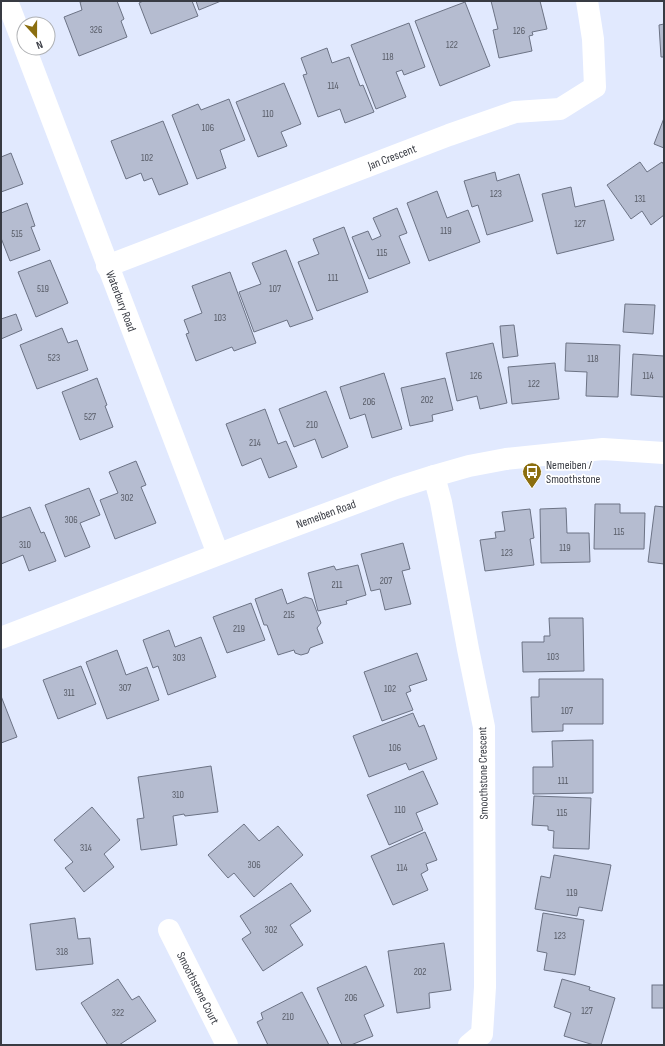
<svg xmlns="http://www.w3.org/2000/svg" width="665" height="1046" viewBox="0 0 665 1046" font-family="'Sofia Sans Condensed',sans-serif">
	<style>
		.building { fill: #b5bcd0; stroke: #6c7385 }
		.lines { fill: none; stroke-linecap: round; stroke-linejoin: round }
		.minor { stroke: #fff; stroke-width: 22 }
		.tertiary { stroke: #fff; stroke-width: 22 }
		.labels { text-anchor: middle; stroke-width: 3.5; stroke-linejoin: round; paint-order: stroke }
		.number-label { font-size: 10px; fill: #575b66 }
		.street-label { font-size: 12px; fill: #383b43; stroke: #fff }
		.poi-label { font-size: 12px; fill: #383b43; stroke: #fff; text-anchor: start }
	</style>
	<rect width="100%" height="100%" fill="#e1e9fe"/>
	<g class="building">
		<polygon points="84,1 117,1 124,19 121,21 127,37 79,56 64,17 82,10 80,2"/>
		<polygon points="143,1 192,1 198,16 151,34 139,3"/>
		<polygon points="196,1 221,1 199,10"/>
		<polygon points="491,1 540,1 547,29 532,32 533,35 529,36 532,51 499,58 493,30 498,29"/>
		<polygon points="465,2 490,66 440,86 415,21"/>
		<polygon points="409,23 425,67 404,75 402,70 396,72 406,97 376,109 351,45"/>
		<polygon points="664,24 664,57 661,57 659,25"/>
		<polygon points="327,48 332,63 349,57 360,86 363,85 374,112 345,123 340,109 318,117 303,75 307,74 301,58"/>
		<polygon points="284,83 301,124 281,132 287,146 258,157 236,102"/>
		<polygon points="229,99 245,140 220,150 226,168 197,179 172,115 198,104 201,110"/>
		<polygon points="664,118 664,148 654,144"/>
		<polygon points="163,121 188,184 159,195 152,178 144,181 141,173 126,179 111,141"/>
		<polygon points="11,153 23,184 1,192 1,157"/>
		<polygon points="640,162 647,172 662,162 664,165 664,215 651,225 642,211 631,219 607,185"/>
		<polygon points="495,172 497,181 519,174 533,221 487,235 478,205 472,207 464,181"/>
		<polygon points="571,187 575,207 604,200 614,240 557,254 542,194"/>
		<polygon points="437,191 447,218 468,210 480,242 429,261 407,203"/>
		<polygon points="27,203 35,226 31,227 40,250 10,261 1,238 1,213"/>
		<polygon points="397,208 407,233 399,236 410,263 369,279 352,237 368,231 372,240 381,236 373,218"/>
		<polygon points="344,227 368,292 317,311 298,262 319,254 313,239"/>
		<polygon points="286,250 313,319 290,327 287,320 254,332 239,292 261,284 252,263"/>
		<polygon points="50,260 68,303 36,317 18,272"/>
		<polygon points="230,272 256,343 234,351 232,347 196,361 186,334 189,333 184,320 202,313 192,286"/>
		<polygon points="625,304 655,305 653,334 623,332"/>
		<polygon points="16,314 22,330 1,339 1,319"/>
		<polygon points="514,325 518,356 503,358 500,326"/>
		<polygon points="62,328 68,343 77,340 88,370 37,389 20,345"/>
		<polygon points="493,343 507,403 480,409 477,396 457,401 446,353"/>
		<polygon points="566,343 620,345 618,397 586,396 587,372 565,371"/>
		<polygon points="633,354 664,356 664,397 631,395"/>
		<polygon points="555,363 559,399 512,404 508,367"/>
		<polygon points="384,373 402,429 372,438 365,414 350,419 340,387"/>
		<polygon points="97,378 107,405 105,406 113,427 80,440 62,392"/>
		<polygon points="445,378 453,410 432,415 433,421 410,426 401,388"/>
		<polygon points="326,391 348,447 322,458 315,439 294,447 279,409"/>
		<polygon points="265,409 278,444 286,441 297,467 269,478 261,458 242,466 226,424"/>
		<polygon points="136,461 146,485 141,487 156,523 115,539 100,500 118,493 109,472"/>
		<polygon points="89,488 100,515 80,523 90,547 65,557 45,505"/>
		<polygon points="595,504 620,504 620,513 645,513 644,549 594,549"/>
		<polygon points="655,506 664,507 664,564 648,562"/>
		<polygon points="30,507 41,533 44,532 56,561 29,571 23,555 1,564 1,518"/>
		<polygon points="566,508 567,533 589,533 590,562 541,563 540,509"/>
		<polygon points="530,509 534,538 530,539 534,565 485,571 480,540 496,538 495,532 505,531 502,512"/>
		<polygon points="403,543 410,569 402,571 411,604 385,610 380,589 371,591 361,554"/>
		<polygon points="358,565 366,595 346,601 347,604 318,611 308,573 334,566 336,570"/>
		<polygon points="282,589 287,604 305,597 312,599 321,623 317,628 323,643 310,648 308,653 301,655 295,653 294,650 278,655 267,625 264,625 255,599"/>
		<polygon points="251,603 265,640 227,653 213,617"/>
		<polygon points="549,618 583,618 584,671 523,672 522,642 544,642 544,636 550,636"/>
		<polygon points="169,630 175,647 201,637 216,677 168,695 158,666 153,668 143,640"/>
		<polygon points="117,650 126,675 147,667 159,700 107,719 86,662"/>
		<polygon points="417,653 427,680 409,686 411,691 406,693 413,710 382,721 364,672"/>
		<polygon points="81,666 96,704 58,719 43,680"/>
		<polygon points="539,679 603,679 603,724 563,724 563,731 532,732 531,697 539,697"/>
		<polygon points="1,696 17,737 1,743"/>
		<polygon points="413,713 419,727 424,725 437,759 409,770 406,763 369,777 353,736"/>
		<polygon points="593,740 593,793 533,794 533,767 553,767 552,741"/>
		<polygon points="211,766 218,812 185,816 184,814 173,816 177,845 141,850 137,819 144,818 138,777"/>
		<polygon points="423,771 438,804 416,813 423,830 389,845 367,795"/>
		<polygon points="534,796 591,798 589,849 553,848 554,831 548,830 548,826 532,825"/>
		<polygon points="92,807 120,840 104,854 114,867 84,892 65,868 73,862 54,840"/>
		<polygon points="244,824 259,841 278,826 303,855 254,897 234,873 228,878 208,855"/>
		<polygon points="425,832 437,860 426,864 428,870 421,874 428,890 393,905 371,856"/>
		<polygon points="554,855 611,865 602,911 579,907 577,916 535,909 541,876 550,878"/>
		<polygon points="291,883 311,911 290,925 303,945 263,971 242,939 251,933 240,916"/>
		<polygon points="543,913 584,920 575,975 544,970 547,953 537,951"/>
		<polygon points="75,918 78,939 90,938 93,964 36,970 30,924"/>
		<polygon points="444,943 451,990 429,993 430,1008 397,1013 388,951"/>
		<polygon points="366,966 384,1006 364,1015 373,1036 351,1045 342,1045 317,988"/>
		<polygon points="118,979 132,1000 139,996 156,1021 119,1045 108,1045 81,1003"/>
		<polygon points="562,979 590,987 589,990 615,998 601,1045 594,1045 564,1036 571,1013 554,1007"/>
		<rect x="652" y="985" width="12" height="23"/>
		<polygon points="302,992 329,1045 268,1045 257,1022 263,1019 261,1013"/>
	</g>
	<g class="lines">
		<g class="minor">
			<polyline points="7,1 24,45"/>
			<polyline points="25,48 218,554"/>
			<polyline points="107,266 449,135 515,112 560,109 595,87 593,39 587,1"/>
			<polyline points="434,476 441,502 468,649 484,727 485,987 482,1034 469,1045"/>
			<polyline points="169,930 227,1045"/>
		</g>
		<polyline class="tertiary" points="1,638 248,543 396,488 434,476 469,466 506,459 603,449 664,453"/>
	</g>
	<defs>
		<g id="bus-pin" transform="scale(1)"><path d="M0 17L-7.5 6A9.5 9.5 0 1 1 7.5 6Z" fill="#8b6e0f" stroke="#fff"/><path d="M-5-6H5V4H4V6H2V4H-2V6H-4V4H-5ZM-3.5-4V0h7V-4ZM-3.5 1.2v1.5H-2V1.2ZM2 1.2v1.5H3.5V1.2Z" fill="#fff"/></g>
	</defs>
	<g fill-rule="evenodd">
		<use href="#bus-pin" x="532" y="472"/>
	</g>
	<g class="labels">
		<g class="number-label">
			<text x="96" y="33">326</text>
			<text x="519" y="34">126</text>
			<text x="452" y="48">122</text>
			<text x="388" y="60">118</text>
			<text x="333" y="89">114</text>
			<text x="268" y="117">110</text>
			<text x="208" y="131">106</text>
			<text x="147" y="161">102</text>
			<text x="496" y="197">123</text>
			<text x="640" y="202">131</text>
			<text x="580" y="227">127</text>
			<text x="446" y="234">119</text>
			<text x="17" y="237">515</text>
			<text x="382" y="256">115</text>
			<text x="333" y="281">111</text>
			<text x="43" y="292">519</text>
			<text x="275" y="292">107</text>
			<text x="220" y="321">103</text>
			<text x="54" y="361">523</text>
			<text x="593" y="362">118</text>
			<text x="476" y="379">126</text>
			<text x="648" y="379">114</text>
			<text x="534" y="387">122</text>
			<text x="427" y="403">202</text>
			<text x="369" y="405">206</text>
			<text x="90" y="420">527</text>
			<text x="312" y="428">210</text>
			<text x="255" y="446">214</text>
			<text x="127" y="501">302</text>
			<text x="71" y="523">306</text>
			<text x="619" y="535">115</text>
			<text x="25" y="548">310</text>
			<text x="565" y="551">119</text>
			<text x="507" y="556">123</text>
			<text x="386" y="584">207</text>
			<text x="337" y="588">211</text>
			<text x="289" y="618">215</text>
			<text x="239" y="632">219</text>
			<text x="553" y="660">103</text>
			<text x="179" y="661">303</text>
			<text x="125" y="691">307</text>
			<text x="390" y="692">102</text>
			<text x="69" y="696">311</text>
			<text x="567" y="714">107</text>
			<text x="395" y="751">106</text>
			<text x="563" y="784">111</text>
			<text x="178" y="798">310</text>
			<text x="400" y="813">110</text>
			<text x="562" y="816">115</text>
			<text x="86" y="851">314</text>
			<text x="254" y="868">306</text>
			<text x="402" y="871">114</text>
			<text x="572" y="896">119</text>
			<text x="271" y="933">302</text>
			<text x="560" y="939">123</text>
			<text x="62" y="955">318</text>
			<text x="420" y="975">202</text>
			<text x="351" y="1001">206</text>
			<text x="587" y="1014">127</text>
			<text x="118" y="1016">322</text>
			<text x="288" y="1020">210</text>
		</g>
		<g class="street-label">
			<text transform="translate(392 157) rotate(-21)" y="4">Jan Crescent</text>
			<text transform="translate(121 301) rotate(69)" y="4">Waterbury Road</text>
			<text transform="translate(326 514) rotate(-20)" y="4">Nemeiben Road</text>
			<text transform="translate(483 773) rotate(-91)" y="4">Smoothstone Crescent</text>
			<text transform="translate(198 988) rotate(63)" y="4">Smoothstone Court</text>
		</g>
		<g class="poi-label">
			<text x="546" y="469">Nemeiben /<tspan x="546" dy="14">Smoothstone</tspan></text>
		</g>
	</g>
	<rect width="665" height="1046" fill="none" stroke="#383b43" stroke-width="4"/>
	<g transform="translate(36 36) rotate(159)"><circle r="19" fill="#ffffff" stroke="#afb1b4"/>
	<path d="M0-3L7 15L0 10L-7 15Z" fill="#8b6e0f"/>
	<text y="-6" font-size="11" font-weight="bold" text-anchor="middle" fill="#383b43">N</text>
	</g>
</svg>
